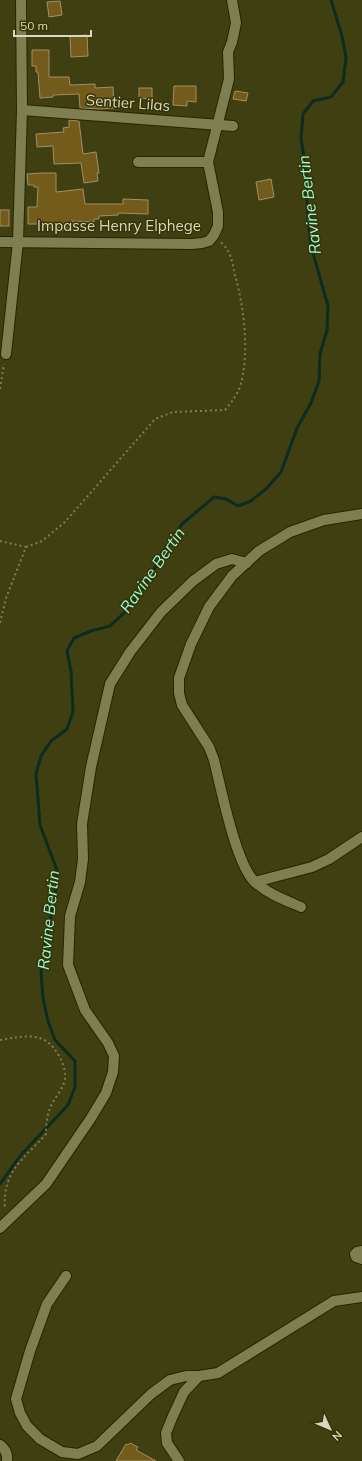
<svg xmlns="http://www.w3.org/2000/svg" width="362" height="1461" viewBox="0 0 362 1461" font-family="Mulish,sans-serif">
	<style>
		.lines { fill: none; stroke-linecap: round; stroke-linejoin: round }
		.stream { stroke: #0c2c21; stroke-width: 3 }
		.building { fill: #735b1c; stroke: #a18f63 }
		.minor-casing { stroke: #262503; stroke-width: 12 }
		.path { stroke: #7c7c57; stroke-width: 2; stroke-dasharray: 2 3; stroke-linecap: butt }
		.minor { stroke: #7e7e51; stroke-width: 10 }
		.labels { text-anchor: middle; stroke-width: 3; stroke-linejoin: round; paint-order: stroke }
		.street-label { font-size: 15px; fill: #d8d8c0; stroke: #363405 }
		.water-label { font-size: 16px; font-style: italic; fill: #98fcd6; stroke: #363405 }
	</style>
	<rect width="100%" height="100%" fill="#403f12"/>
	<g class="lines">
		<polyline class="stream" points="0,1184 20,1156 68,1105 75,1087 75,1061 55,1040 48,1021 43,998 41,972 45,943 55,897 57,870 40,825 36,774 41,756 51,741 67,729 73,712 71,671 67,651 74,638 91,631 110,626 125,612 141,591 167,547 182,524 214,497 226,499 238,506 251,501 267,488 281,472 297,428 311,403 319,381 320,354 327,330 328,306 311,246 308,219 305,164 301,139 303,114 313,101 331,97 343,82 346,58 342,36 331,0"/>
	</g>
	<g class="building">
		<polygon points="60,1 62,15 49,17 47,2"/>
		<polygon points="87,35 88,56 71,57 70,36"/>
		<polygon points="32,50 49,50 49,77 69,77 70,85 95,84 95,88 113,87 114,108 100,109 80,108 79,94 53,95 53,97 40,98 38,72 36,72 36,66 32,66"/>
		<polygon points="174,86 196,86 196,102 187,101 187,106 173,105"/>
		<polygon points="139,88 152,88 152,99 139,98"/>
		<polygon points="235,91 248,93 246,101 233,99"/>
		<polygon points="69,120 79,121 83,154 96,152 99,173 97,173 98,181 84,183 81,163 54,164 53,146 37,147 36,134 64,132 63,128 69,127"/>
		<polygon points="42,173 56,173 56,192 83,189 85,204 123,204 123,199 148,200 148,214 118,213 118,215 99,216 99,219 94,219 94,222 72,221 73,229 61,231 61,228 46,228 46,224 28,224 28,207 37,207 38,187 34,187 34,185 28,185 27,174"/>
		<polygon points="271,179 274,197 259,200 256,182"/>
		<rect x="0" y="210" width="9" height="16"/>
		<polygon points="130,1443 138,1447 136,1450 156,1461 116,1461 126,1444 128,1445"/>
	</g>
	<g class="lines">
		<g class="minor-casing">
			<g id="minor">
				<polyline points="22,110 233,126"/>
				<polyline points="138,162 208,162"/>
				<polyline points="0,242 192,244 202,243 209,241 214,235 218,226 218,212 208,162 229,79 228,52 232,42 236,23 232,0"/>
				<polyline points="6,354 18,242 22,110 21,0"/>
				<polyline points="255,882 312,867 329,859 362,837"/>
				<path d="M301,907c-16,-7 -33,-13 -46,-25 -19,-17 -34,-94 -41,-122l-5,-13 -27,-42 -3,-12v-15l12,-34 18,-37 23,-31 27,-25 31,-19 34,-12 38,-6"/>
				<polyline points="0,1228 46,1184 91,1118 106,1093 113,1072 114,1056 108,1043 85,1010 68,965 70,916 80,882 83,859 82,824 91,767 110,684 130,652 161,612 193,581 216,564 232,559 247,563"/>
				<polyline points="362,1251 357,1252 355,1254 356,1257 362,1259"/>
				<polyline points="66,1276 47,1304 30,1351 16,1399 20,1413 27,1426 40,1439 62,1452 78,1454 97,1446 151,1394 170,1380 186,1376 199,1376 218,1373 334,1301 362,1297"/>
				<path d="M0,1445c5,4 8,10 7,16"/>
				<polyline points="179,1461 167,1443 166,1433 172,1418 184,1392 199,1376"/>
			</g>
		</g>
		<g class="path">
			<polyline points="0,389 4,364"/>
			<polyline points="0,541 26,547 6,598 0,623"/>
			<path d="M26,547l16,-6 23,-19 90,-103 18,-7 52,-2c7,-8 11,-14 15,-23 10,-33 4,-80 -5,-112 -2,-8 -3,-17 -7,-24 -1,-3 -5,-6 -7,-9"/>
			<path d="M0,1040c25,-4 45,-10 59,16 4,7 7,15 6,23 -2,10 -9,17 -13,25 -5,9 -6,20 -6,30 -22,25 -44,37 -41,75"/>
		</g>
		<use href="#minor" class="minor"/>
	</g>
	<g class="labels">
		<g class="street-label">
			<text transform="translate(128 103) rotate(4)" y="5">Sentier Lilas</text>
			<text x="119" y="231">Impasse Henry Elphege</text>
		</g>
		<g class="water-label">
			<text transform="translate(309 205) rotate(-97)" y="6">Ravine Bertin</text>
			<text transform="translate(152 570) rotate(-55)" y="6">Ravine Bertin</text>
			<text transform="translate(48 920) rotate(-84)" y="6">Ravine Bertin</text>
		</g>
	</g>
	<g transform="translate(330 1429) rotate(134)" stroke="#363405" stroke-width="3" paint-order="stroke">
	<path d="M0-3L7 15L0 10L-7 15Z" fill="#d8d8c0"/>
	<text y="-6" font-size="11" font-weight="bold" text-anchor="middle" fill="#d8d8c0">N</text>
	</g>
	<path d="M14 30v6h77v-6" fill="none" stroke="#d8d8c0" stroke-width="2"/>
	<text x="20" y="30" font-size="12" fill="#d8d8c0" stroke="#363405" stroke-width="3" paint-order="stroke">50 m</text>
</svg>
